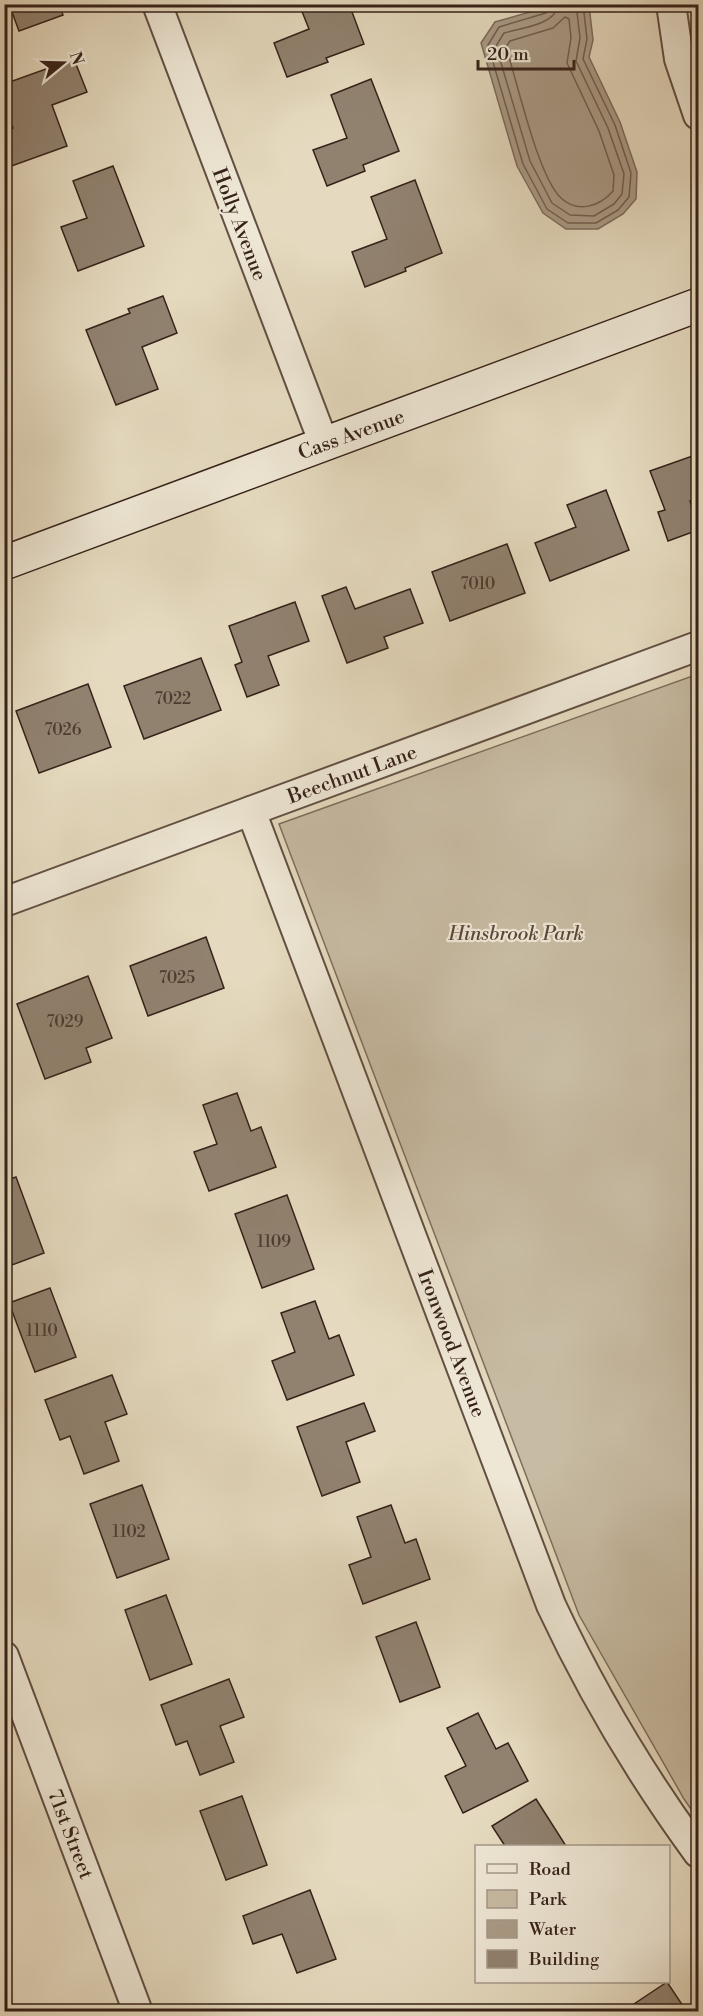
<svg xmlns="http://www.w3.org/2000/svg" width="703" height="2016" viewBox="0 0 703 2016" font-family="'Libre Bodoni',serif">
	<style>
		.green { fill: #c7bba3; stroke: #7e6e5e; stroke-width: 1.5 }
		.water { fill: #aa9b87; stroke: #7c6b5b; stroke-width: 1.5 }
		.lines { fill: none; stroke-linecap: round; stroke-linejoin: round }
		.shore { stroke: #705e50; stroke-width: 1.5 }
		.building { fill: #918270; stroke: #36221a; stroke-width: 1.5 }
		.street-casing { stroke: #625043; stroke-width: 32 }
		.secondary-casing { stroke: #36221a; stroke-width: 36 }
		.street { stroke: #eee7d5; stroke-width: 28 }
		.secondary { stroke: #eee7d5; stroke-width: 33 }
		.labels { text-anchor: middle; stroke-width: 4.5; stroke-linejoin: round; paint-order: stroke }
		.number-label { font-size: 16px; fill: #4d3a30 }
		.street-label { font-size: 20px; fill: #36221a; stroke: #eee7d5 }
		.park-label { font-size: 20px; font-style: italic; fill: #5a483c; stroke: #eee7d5 }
	</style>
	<rect width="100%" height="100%" fill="#e5dabf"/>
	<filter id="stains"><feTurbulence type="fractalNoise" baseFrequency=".00333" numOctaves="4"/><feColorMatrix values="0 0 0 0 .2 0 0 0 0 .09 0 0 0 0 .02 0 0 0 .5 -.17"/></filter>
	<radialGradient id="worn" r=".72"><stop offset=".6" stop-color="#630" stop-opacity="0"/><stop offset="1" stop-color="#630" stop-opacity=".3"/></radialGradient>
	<polygon class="green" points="698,674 698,1819 684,1799 579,1615 279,824"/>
	<polygon class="water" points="558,4 589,5 593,40 589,57 620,122 637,172 636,199 623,214 598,229 566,229 543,213 517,166 481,43 495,22"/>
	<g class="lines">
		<g class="shore">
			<polyline points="550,4 546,13 499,27 488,45 523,164 547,209 568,223 596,223 618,210 629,197 631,173 615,125 583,59 587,39 583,4"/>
			<path d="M558,4c-1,21 -38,24 -54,29l-8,13 34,115 22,42 18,12 24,1 20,-12 8,-10 2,-20 -16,-46 -32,-67 4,-23 -4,-34"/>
			<path d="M565,17l4,2 2,19 -4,25 32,68 15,44 -1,16c-13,15 -35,23 -52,7 -23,-21 -44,-117 -55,-151l4,-6 43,-13z"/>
		</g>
	</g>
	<g class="building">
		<polygon points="9,4 59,4 63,15 19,31"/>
		<polygon points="299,4 349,4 364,44 326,58 328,62 287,77 274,43 309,29"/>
		<polygon points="74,59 87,92 52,105 67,146 6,168 4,131 13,128 4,106 4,84"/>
		<polygon points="371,79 399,151 363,165 365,171 327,186 313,150 347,138 331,95"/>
		<polygon points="113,166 144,246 78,271 61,227 87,218 73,181"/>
		<polygon points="415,180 442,253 405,268 406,271 365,287 352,252 387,239 371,197"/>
		<polygon points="163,296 177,333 142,347 158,389 116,405 86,330 130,313 128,309"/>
		<polygon points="698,454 698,497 690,501 698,530 668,541 658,512 665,510 650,471"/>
		<polygon points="606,490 629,550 550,581 535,543 576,527 567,505"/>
		<polygon points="507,544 525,593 450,621 432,572"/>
		<polygon points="346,587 355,609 410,589 423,623 384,637 388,648 347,663 322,596"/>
		<polygon points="295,602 309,641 268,656 279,685 247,697 235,665 242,662 229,626"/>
		<polygon points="201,658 221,710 144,739 124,686"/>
		<polygon points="88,684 111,747 39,773 16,711"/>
		<polygon points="206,937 224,988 148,1016 130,966"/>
		<polygon points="88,976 112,1038 86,1048 91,1062 45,1079 17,1004"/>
		<polygon points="237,1093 251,1131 261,1127 276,1167 209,1191 194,1152 217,1144 203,1105"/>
		<polygon points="16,1177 44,1253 4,1268 4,1181"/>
		<polygon points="287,1195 314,1269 262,1288 235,1214"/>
		<polygon points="50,1288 76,1357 35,1372 9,1303"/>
		<polygon points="315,1301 329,1339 339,1335 354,1375 287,1400 272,1361 295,1352 281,1313"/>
		<polygon points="112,1375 127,1414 105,1422 119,1461 84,1474 70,1436 60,1440 45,1400"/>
		<polygon points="364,1403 375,1431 346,1442 360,1482 322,1496 297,1427"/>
		<polygon points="142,1485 169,1559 117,1578 90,1504"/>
		<polygon points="391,1505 405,1543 416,1539 430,1579 363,1604 349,1565 371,1557 357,1517"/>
		<polygon points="166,1595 192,1664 150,1680 125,1610"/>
		<polygon points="416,1622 440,1687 400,1702 376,1637"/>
		<polygon points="229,1679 244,1717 220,1726 234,1762 200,1775 187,1741 176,1745 161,1705"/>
		<polygon points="478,1713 496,1749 508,1743 528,1781 463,1813 445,1776 466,1766 447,1728"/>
		<polygon points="242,1796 267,1865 226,1880 200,1811"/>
		<polygon points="536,1799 566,1846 505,1846 492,1826"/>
		<polygon points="310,1890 336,1959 297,1973 282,1934 253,1944 243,1916"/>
		<polygon points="667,1982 687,2012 622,2012"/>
	</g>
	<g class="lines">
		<g class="street-casing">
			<g id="street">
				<polyline points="157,4 324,444"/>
				<polyline points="671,4 679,59 698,115"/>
				<path d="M251,811l300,794c41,88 90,170 147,248"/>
				<polyline points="4,902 698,646"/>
				<polyline points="4,1656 138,2012"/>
			</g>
		</g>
		<g class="secondary-casing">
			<polyline id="secondary" points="4,563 698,305"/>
		</g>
		<use href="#street" class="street"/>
		<use href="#secondary" class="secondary"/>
	</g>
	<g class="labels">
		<g class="number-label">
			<text x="478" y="589">7010</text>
			<text x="173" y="704">7022</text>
			<text x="63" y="735">7026</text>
			<text x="177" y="983">7025</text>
			<text x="65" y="1027">7029</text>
			<text x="274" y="1247">1109</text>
			<text x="42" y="1336">1110</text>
			<text x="129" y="1537">1102</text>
		</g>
		<g class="street-label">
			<text transform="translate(240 224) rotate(69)" y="7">Holly Avenue</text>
			<text transform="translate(351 434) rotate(-20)" y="7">Cass Avenue</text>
			<text transform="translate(352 774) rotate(-20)" y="7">Beechnut Lane</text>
			<text transform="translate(452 1343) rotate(69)" y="7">Ironwood Avenue</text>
			<text transform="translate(71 1834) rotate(69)" y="7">71st Street</text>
		</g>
		<g class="park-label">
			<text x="516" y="940">Hinsbrook Park</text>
		</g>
	</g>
	<rect width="703" height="2016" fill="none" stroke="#e5dabf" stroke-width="24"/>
	<rect x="6" y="6" width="691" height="2004" fill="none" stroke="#36221a" stroke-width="3"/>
	<rect x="12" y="12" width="679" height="1992" fill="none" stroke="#36221a" stroke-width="1.5"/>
	<rect x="475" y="1845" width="195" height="138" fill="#eee7d5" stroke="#a4988a" stroke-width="1.5"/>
	<rect x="487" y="1864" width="30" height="9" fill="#eee7d5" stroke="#a4988a" stroke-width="1.5"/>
	<text x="529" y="1875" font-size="18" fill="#36221a">Road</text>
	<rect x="487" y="1890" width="30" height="18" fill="#c7bba3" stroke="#a4988a" stroke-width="1.5"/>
	<text x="529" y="1905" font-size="18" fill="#36221a">Park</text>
	<rect x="487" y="1920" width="30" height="18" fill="#aa9b87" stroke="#a4988a" stroke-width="1.5"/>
	<text x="529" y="1935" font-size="18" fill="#36221a">Water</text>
	<rect x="487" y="1950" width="30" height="18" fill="#918270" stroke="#a4988a" stroke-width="1.5"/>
	<text x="529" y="1965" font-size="18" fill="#36221a">Building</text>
	<g transform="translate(63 63) rotate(71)" stroke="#eee7d5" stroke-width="4.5" paint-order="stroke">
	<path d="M0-4.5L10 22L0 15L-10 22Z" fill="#36221a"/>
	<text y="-9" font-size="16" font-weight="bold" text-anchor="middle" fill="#36221a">N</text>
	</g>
	<path d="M478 60v9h96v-9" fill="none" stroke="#36221a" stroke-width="3"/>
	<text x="487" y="60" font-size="18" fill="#36221a" stroke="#eee7d5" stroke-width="4.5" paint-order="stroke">20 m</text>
	<rect width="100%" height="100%" filter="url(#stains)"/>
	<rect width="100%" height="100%" fill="url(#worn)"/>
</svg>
